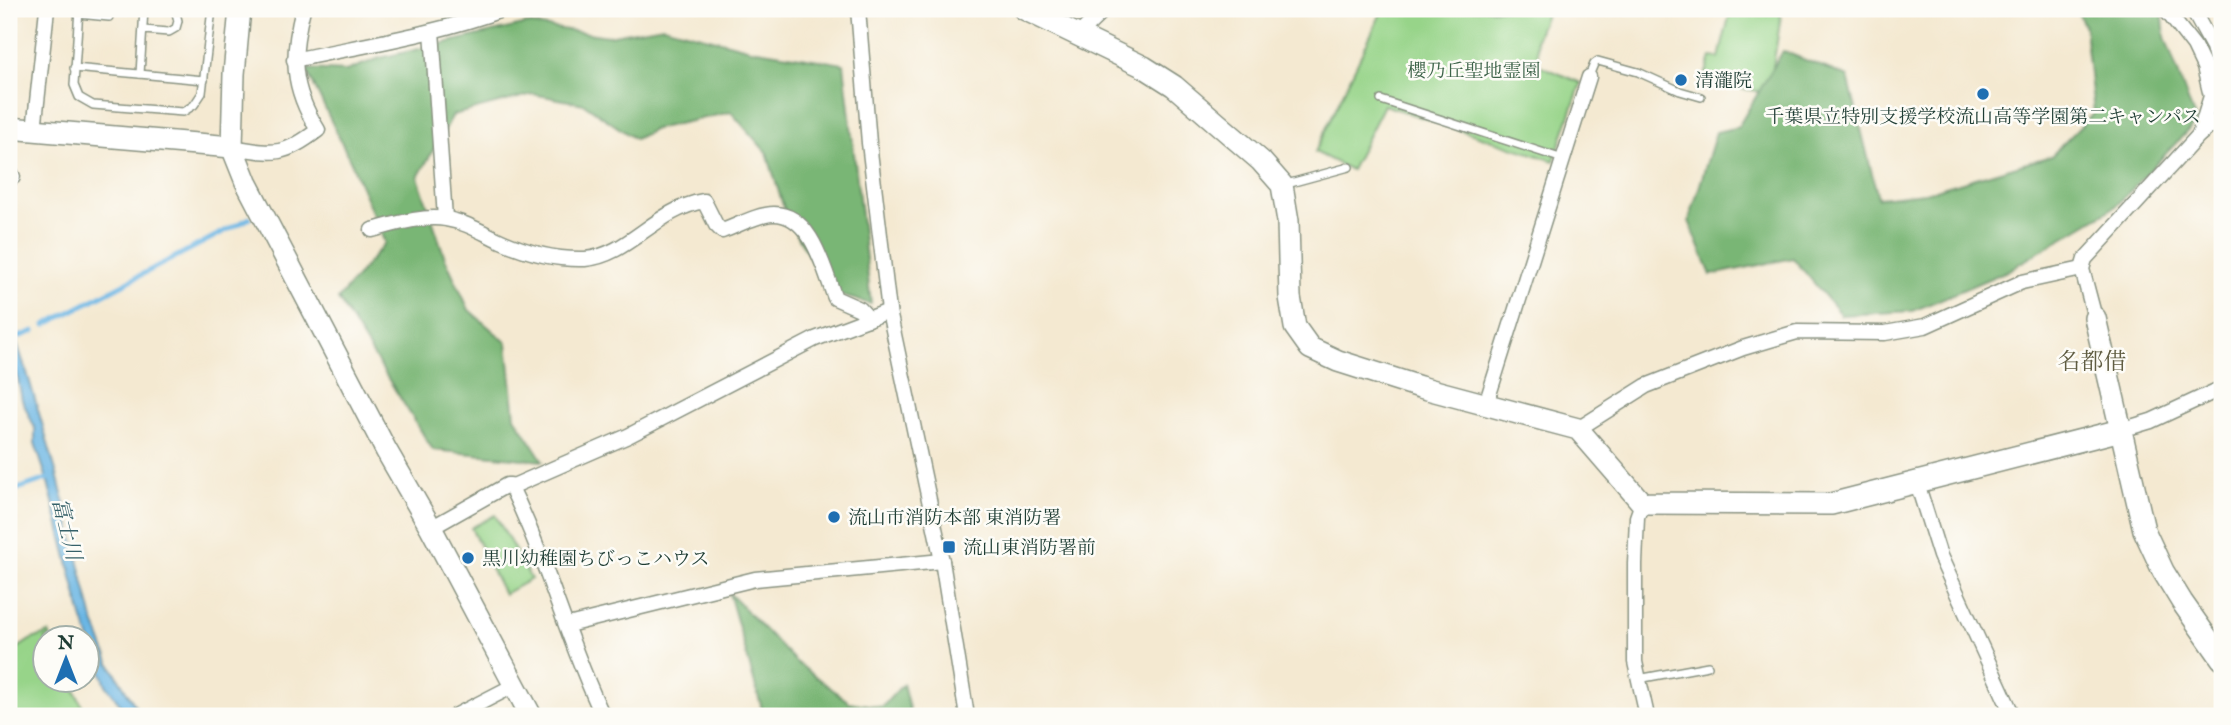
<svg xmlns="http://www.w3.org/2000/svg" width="2231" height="725" viewBox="0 0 2231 725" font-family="'IM FELL English','Noto Serif JP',serif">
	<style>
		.green { fill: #97d489; stroke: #5b885e; stroke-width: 2 }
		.forest { fill: #79b675; stroke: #4c7a54; stroke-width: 2 }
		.water { fill: #6bb6e4; stroke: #457a8c; stroke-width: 2 }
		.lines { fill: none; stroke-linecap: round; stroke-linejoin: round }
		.stream { stroke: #6bb6e4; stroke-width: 5 }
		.lane-casing { stroke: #8a9382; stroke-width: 10 }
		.street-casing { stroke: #8a9382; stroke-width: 17 }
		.secondary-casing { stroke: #8a9382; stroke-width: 24 }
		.lane { stroke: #fff; stroke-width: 7 }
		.street { stroke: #fff; stroke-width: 14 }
		.secondary { stroke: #fff; stroke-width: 21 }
		.poi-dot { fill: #1f6fb2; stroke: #fdfcf7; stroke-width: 2.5 }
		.labels { text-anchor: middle; stroke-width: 5; stroke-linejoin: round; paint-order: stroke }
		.park-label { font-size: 19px; fill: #3d6349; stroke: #fdfcf7 }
		.poi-label { font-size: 19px; fill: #1f3d34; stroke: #fdfcf7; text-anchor: start }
		.water-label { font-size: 21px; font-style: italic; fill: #366169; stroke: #fdfcf7 }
		.quarter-label { font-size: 23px; fill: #605d42; stroke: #fdfcf7 }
	</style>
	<rect width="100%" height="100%" fill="#fdfcf7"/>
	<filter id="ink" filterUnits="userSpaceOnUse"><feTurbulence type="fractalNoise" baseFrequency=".0143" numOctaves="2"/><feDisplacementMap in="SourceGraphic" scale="14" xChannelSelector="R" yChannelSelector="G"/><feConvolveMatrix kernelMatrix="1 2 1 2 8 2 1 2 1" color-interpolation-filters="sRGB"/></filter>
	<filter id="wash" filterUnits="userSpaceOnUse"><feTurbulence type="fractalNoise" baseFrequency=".00686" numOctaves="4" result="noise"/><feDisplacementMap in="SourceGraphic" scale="28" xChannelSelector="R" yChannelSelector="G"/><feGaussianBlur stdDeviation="1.57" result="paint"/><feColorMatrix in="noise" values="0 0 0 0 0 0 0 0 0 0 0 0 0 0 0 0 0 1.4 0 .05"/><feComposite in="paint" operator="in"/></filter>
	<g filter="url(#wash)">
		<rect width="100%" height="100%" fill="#f4e9d1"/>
		<g class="green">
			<polygon points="1383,9 1548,9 1536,39 1539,65 1581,83 1554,161 1384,105 1351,170 1315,152"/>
			<polygon points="1731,9 1782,9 1769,93 1703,82 1711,57 1719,58"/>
			<polygon points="495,515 531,579 504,594 471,528"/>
			<polygon points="49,633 51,637 46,638 46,680 70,680 87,716 9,716 9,654 30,640"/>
		</g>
		<g class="forest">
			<polygon points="2076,9 2162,9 2165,37 2196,122 2116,206 2007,271 1913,311 1841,315 1793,258 1711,275 1689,221 1716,132 1738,127 1783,51 1848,77 1878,198 1925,193 2051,156 2094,113 2085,27"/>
			<polygon points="527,24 608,36 663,26 751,49 844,64 871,304 828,292 785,212 767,153 731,112 655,129 635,139 584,104 533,94 453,115 418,177 445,258 469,310 507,343 515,417 543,461 433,450 338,299 385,243 351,162 306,69 346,71 380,58"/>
			<polygon points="729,593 795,661 849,702 882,707 903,684 911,716 764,716"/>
		</g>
		<polygon class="water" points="9,320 29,379 58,478 92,616 109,662 141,716 129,716 106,685 82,617 48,482 35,443 35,428 22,400 17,374 9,354"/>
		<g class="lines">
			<g class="stream">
				<polyline points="45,325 250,218"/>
				<polyline points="11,340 34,331"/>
				<polyline points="9,492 52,477"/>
			</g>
		</g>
	</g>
	<g filter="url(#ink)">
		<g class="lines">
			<g class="lane-casing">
				<g id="lane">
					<polyline points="79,9 74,85 79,97 93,105 183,112 194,105 202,93 212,9"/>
					<polyline points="78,14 109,17 110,9"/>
					<polyline points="143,30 169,32 176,28 178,21 175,9"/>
					<polyline points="74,68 204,80"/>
					<polyline points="140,74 144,9"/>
					<polyline points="1589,76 1594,64 1598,61 1638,72 1680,91 1701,97"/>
					<polyline points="1381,100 1563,159"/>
					<polyline points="1283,185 1349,167"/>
					<polyline points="1638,679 1708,666"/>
				</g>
			</g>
			<g class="street-casing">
				<g id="street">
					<polyline points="858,9 869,143 889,311 942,561 967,716"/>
					<polyline points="2192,9 2213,47 2218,69 2212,95"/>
					<polyline points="432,31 445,218"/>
					<polyline points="1078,35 1105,9"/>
					<path d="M294,60c70,-15 143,-26 210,-51"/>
					<polyline points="34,130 47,9"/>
					<polyline points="2199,135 2222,117"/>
					<path d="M232,147c42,7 51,10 86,-17 -27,-43 -27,-74 -15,-121"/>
					<polyline points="9,169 13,177"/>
					<path d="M372,230c23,-6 51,-15 74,-11 20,3 37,14 55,22 25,11 56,19 84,18 43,-3 71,-50 119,-58l12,24 6,6c15,-5 36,-17 52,-17 38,0 50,56 61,84l25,11 9,10"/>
					<polyline points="2095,318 2082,269 2085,259 2199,135 2211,96 2204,67 2194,46 2165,9"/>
					<polyline points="1486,404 1589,77"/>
					<polyline points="1578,429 1646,386 1743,348 1797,332 1885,333 1925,326 2022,282 2082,269"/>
					<polyline points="2121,430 2151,421 2222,388"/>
					<polyline points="1917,483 1940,556 2013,716"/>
					<polyline points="511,487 628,436 815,339 889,311"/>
					<polyline points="1642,503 1637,517 1635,564 1635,662 1647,716"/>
					<path d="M431,528l76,-43h3c37,75 57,156 93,231"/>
					<polyline points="568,625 755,579 942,561"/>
					<polyline points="455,716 515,685"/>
				</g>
			</g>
			<g class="secondary-casing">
				<g id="secondary">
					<polyline points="240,9 234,74 232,147 246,182 386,450 431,528 531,716"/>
					<polyline points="1024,9 1144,67 1174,86 1261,161 1282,185 1288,221 1290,297 1295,327 1310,348 1338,361 1420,387 1578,429 1642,503 1831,504 2121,430"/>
					<polyline points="9,128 232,147"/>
					<polyline points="2095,318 2144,530 2163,571 2182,602 2222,659"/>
				</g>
			</g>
			<use href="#lane" class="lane"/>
			<use href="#street" class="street"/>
			<use href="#secondary" class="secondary"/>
		</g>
	</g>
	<g class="poi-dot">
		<circle cx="1681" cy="80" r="7"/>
		<circle cx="1983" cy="94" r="7"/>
		<circle cx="834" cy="517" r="7"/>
		<rect x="942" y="540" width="14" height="14" rx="3.5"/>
		<circle cx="468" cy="558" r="7"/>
	</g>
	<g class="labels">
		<g class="park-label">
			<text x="1474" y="77">櫻乃丘聖地霊園</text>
		</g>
		<g class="poi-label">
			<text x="1695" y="87">清瀧院</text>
			<text x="1983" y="123" text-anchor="middle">千葉県立特別支援学校流山高等学園第二キャンパス</text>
			<text x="848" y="524">流山市消防本部 東消防署</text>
			<text x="963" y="554">流山東消防署前</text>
			<text x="482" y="565">黒川幼稚園ちびっこハウス</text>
		</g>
		<g class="water-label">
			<text transform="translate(67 529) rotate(76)" y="7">富士川</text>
		</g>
		<g class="quarter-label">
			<text x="2092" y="369">名都借</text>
		</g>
	</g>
	<rect width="2231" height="725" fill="none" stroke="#fdfcf7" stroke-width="35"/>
	<g transform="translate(66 659)"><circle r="33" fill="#fdfcf7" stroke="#a4b0a9" stroke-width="2"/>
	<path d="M0-5L12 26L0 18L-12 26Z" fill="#1f6fb2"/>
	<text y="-10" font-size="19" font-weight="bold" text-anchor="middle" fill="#1f3d34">N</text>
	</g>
</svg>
